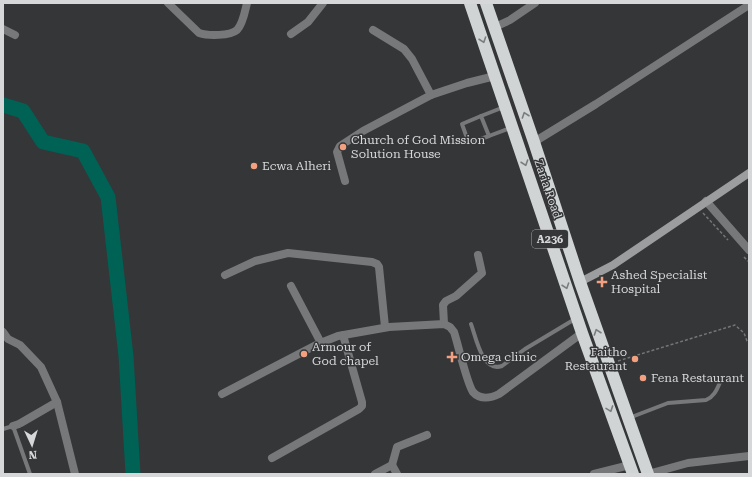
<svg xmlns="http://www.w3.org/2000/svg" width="752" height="477" viewBox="0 0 752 477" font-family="'Roboto Serif',serif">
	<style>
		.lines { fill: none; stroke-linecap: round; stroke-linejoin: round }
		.river { stroke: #006155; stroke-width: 15 }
		.path { stroke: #737577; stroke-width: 1.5; stroke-dasharray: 3 2; stroke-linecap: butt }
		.lane { stroke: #777879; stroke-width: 4 }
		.street { stroke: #777879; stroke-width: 8 }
		.secondary { stroke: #9b9d9e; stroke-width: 8 }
		.highway { stroke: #d0d4d4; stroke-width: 12 }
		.oneway { stroke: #7a7d7e }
		.poi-dot { fill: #f2a07f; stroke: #343638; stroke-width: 1.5 }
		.labels { text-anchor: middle; stroke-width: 3; stroke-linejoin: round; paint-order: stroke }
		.shield { fill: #343638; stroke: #a5a7a8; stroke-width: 1 }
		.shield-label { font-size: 11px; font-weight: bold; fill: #d5d7d8 }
		.poi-label { font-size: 12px; fill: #d5d7d8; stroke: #343638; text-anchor: start }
		.street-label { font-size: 12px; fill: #d5d7d8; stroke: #343638 }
	</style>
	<rect width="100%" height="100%" fill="#343638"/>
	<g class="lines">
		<polyline class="river" points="3,105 23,111 43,142 83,151 108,197 126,356 133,474"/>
		<g class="path">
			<polyline points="703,213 728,240"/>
			<polyline points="744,257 749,262"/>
			<polyline points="618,361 735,325 744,333 747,341 749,342"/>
		</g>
		<g class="lane">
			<polyline points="504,107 481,116 489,136 510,128"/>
			<polyline points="481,116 462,124 468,141 470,143 489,136"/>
			<path d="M471,324c5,13 11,49 31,42l23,-17 50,-30"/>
			<path d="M629,418l39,-15 38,-3c9,-4 11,-11 15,-20"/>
			<polyline points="3,429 13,426 30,474"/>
		</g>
		<g class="street">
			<path d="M168,3l31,30c9,3 31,3 38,-3 6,-6 8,-19 10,-27"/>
			<polyline points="495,27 510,20 535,3"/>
			<polyline points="3,29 15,35"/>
			<polyline points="373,30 404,49 412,59 431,95"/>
			<polyline points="291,34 308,22 323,3"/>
			<polyline points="534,142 596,104 749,5"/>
			<polyline points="345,181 337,152 340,146 363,131 431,95 467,83 495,76"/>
			<polyline points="706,201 749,250"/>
			<polyline points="225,275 255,261 288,253 372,262 377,264 379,267 385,327"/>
			<polyline points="291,286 321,343"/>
			<polyline points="444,324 443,305 446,301 456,296 482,273 478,255"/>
			<polyline points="3,332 8,339 20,345 41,367 57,402 75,474"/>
			<path d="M222,394l96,-50 20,-8 51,-9 55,-3 6,3 4,5c4,12 13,52 19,60 7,8 18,6 26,2l83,-61"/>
			<polyline points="13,426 19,424 57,402"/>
			<polyline points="272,458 359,409 362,406 362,402 343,335"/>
			<polyline points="392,465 397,447 427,435"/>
			<polyline points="375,474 392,465 397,474"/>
			<polyline points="594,474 630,465"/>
			<polyline points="648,474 688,463 749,456"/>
		</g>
		<polyline class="secondary" points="580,282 613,265 749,173"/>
		<g class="highway">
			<polyline points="470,3 582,333 633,474"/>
			<polyline points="486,3 534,142 580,282 648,474"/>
		</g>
	</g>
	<defs><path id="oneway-chevron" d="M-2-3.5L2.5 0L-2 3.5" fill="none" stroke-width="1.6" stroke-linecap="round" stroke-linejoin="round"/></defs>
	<g class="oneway">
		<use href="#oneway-chevron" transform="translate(483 40) rotate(71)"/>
		<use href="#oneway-chevron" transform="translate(525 115) rotate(-109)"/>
		<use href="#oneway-chevron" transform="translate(525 163) rotate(71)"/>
		<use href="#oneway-chevron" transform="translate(566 286) rotate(71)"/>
		<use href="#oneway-chevron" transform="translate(597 332) rotate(-109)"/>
		<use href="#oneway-chevron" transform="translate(610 409) rotate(70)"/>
	</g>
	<g class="poi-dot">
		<circle cx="343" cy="147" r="4"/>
		<circle cx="254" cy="166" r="4"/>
		<path d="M600 276h4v4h4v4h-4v4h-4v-4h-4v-4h4z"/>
		<circle cx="304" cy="354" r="4"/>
		<path d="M450 351h4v4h4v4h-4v4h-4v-4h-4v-4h4z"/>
		<circle cx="635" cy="359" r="4"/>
		<circle cx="643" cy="378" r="4"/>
	</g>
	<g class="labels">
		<rect class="shield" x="532" y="230" width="36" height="18" rx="3"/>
		<g class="shield-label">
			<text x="550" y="243">A236</text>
		</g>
		<g class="poi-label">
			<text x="351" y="144">Church of God Mission<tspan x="351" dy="14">Solution House</tspan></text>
			<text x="262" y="170">Ecwa Alheri</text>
			<text x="611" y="279">Ashed Specialist<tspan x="611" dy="14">Hospital</tspan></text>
			<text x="312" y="351">Armour of<tspan x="312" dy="14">God chapel</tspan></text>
			<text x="627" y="356" text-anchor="end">Faitho<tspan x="627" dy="14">Restaurant</tspan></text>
			<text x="461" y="361">Omega clinic</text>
			<text x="651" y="382">Fena Restaurant</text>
		</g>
		<g class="street-label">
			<text transform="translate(548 189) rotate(71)" y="4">Zaria Road</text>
		</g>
	</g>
	<rect width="752" height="477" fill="none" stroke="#d5d7d8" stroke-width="8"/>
	<g transform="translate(32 445) rotate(176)" stroke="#343638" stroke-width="3" paint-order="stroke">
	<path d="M0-3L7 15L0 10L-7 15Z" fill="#d5d7d8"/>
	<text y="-6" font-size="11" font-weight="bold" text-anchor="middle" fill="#d5d7d8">N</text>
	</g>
</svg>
